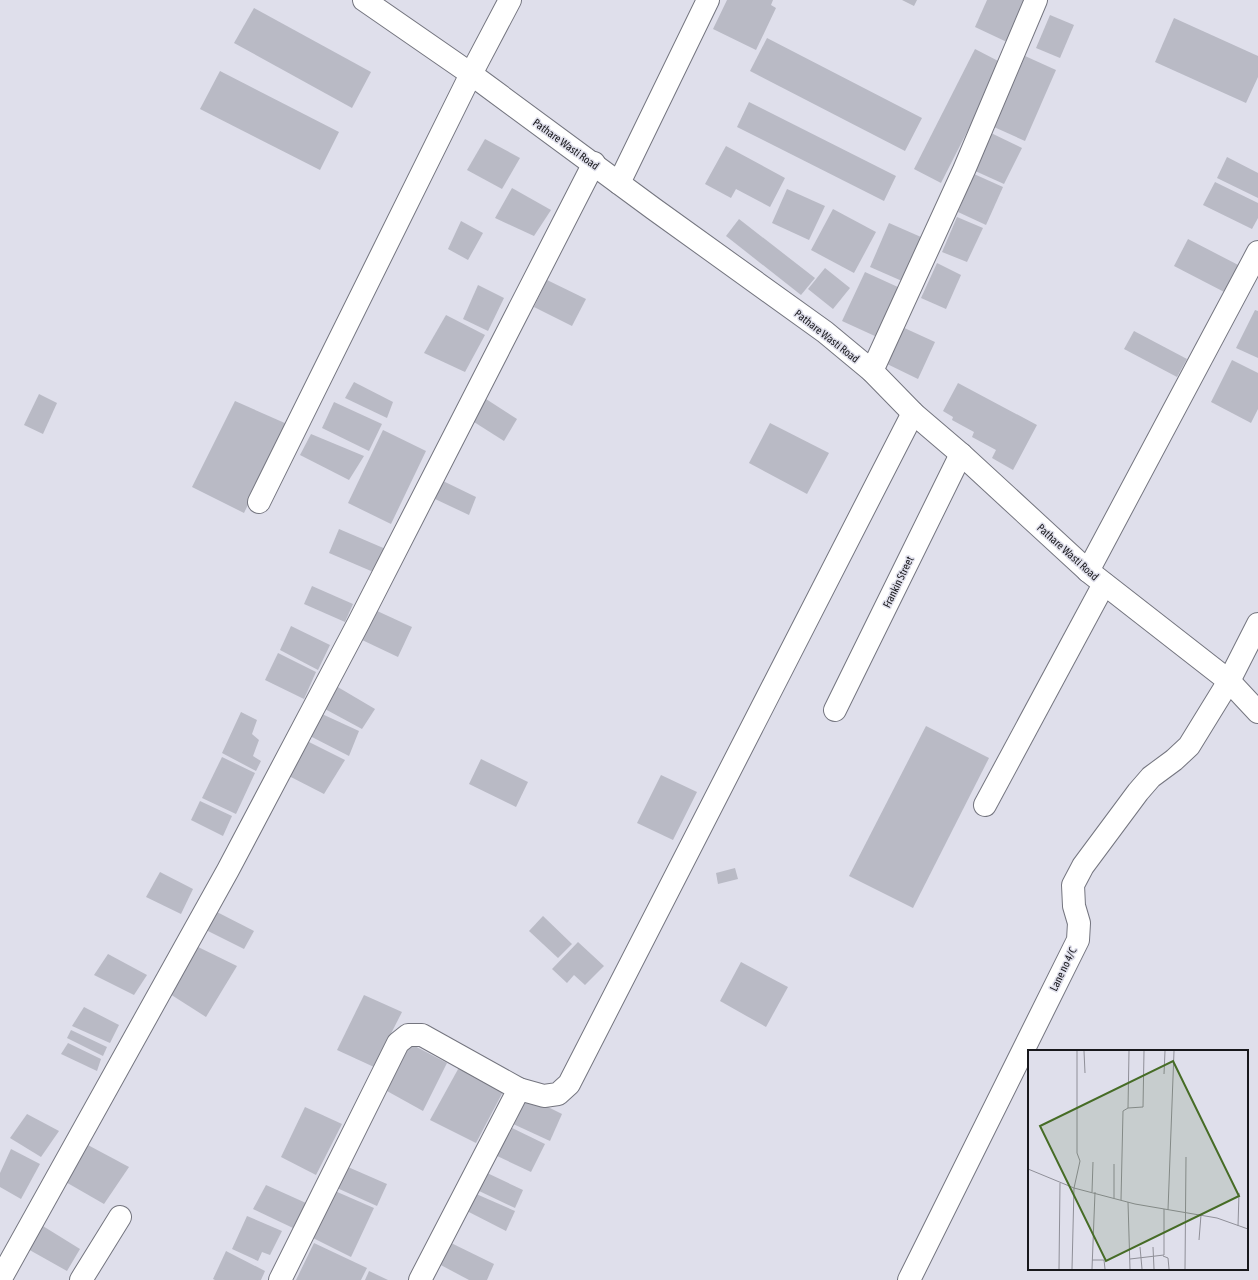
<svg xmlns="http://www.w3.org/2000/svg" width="1258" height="1280" viewBox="0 0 1258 1280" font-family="'Asap Condensed',sans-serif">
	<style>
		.building { fill: #b9bac5 }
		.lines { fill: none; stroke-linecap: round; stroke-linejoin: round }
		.minor-casing { stroke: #74757f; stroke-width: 24 }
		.minor { stroke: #fff; stroke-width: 22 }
		.labels { text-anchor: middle; stroke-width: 3; stroke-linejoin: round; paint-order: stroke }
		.street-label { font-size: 11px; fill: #18181c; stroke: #dfdfeb }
		.inset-road { fill: none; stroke: #8f8f98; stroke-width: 1 }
		.view { fill: #466c26; fill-opacity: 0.15; stroke: #466c26; stroke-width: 2 }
		.inset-edge { fill: none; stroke: #18181c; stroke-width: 2 }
	</style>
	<rect width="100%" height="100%" fill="#dfdfeb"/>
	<g class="building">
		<polygon points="727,0 773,0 771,5 776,8 756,50 713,29"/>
		<polygon points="902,0 917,0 914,6"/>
		<polygon points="987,0 1028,0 1009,43 975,27"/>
		<polygon points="254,8 371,72 352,108 234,43"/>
		<polygon points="1050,15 1074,25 1060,58 1036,48"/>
		<polygon points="1174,18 1258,56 1258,77 1246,103 1155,62"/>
		<polygon points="767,38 922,118 905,151 750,71"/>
		<polygon points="975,49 1002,63 941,183 914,169"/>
		<polygon points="1025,56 1056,70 1025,141 994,127"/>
		<polygon points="220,71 339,132 320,170 200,109"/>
		<polygon points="749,102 896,176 884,201 737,127"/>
		<polygon points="991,133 1022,148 1004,184 973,170"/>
		<polygon points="485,139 520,158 502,189 467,170"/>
		<polygon points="726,146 785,178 770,207 736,189 731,198 705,184"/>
		<polygon points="1227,157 1258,173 1258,198 1217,178"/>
		<polygon points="974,174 1003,187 986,225 958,212"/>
		<polygon points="1215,182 1258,203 1258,218 1252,229 1203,205"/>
		<polygon points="512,188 551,210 534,236 495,218"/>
		<polygon points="787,189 825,206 809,240 772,223"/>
		<polygon points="833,209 876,232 854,273 811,250"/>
		<polygon points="957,217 983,228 967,262 942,252"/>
		<polygon points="739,219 815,278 801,295 726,236"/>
		<polygon points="461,221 483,233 468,260 448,249"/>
		<polygon points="889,223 921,237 902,281 870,267"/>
		<polygon points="1188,239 1244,268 1230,295 1174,266"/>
		<polygon points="937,263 961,275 946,309 921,298"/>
		<polygon points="825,268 850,288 833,309 808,289"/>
		<polygon points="865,272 900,288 877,337 842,321"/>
		<polygon points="547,280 586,299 572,326 534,307"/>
		<polygon points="478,285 504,298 488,331 463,319"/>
		<polygon points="1255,310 1258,311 1258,358 1236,348"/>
		<polygon points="446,315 485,335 465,372 424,353"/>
		<polygon points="900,326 935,342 918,379 883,362"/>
		<polygon points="1134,331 1187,359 1177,377 1124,349"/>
		<polygon points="1232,360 1258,373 1258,409 1251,423 1211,402"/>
		<polygon points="354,382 393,402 387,418 345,398"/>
		<polygon points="958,383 1037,425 1013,470 992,458 996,450 972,437 974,432 952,420 953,417 943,411"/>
		<polygon points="39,394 57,403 43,434 24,425"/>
		<polygon points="486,399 517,419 504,441 474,422"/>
		<polygon points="235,401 287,424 244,513 192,487"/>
		<polygon points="334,402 382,424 369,451 322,428"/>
		<polygon points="770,423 829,453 807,494 749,463"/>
		<polygon points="383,430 426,451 391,524 348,503"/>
		<polygon points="311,434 364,456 349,480 300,455"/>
		<polygon points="443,481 476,497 469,515 435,499"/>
		<polygon points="339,529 388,550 378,574 329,553"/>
		<polygon points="312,586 353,604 345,622 304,604"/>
		<polygon points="375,610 412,627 398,657 360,639"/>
		<polygon points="291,626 330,645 318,670 280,650"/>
		<polygon points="278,653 316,672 304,699 265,680"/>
		<polygon points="336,686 375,709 362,729 325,709"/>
		<polygon points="241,712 257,720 252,734 259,740 253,756 261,761 256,771 222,753"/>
		<polygon points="322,714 359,731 349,756 310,736"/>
		<polygon points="926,726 989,758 913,908 849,876"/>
		<polygon points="305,740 345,760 324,794 287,775"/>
		<polygon points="222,757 255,773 236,814 202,798"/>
		<polygon points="481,759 528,782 516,807 469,784"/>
		<polygon points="661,775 697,792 673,840 637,823"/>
		<polygon points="200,801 232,816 223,836 191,820"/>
		<polygon points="735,868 738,879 718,884 716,873"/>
		<polygon points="160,872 193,889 181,914 146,897"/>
		<polygon points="215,911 254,931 244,949 206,930"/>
		<polygon points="543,916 572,944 558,958 529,931"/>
		<polygon points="578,942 604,966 585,985 574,975 567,983 552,969"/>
		<polygon points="194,945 237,966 206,1017 170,994"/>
		<polygon points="108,954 147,975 134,995 94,975"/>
		<polygon points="741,962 788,987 766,1027 720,1001"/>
		<polygon points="364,995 402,1012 374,1067 337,1050"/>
		<polygon points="84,1007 119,1025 110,1043 72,1026"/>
		<polygon points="71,1030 107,1047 103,1056 67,1038"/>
		<polygon points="68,1043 101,1059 97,1071 61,1054"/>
		<polygon points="409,1043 447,1063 423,1111 387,1091"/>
		<polygon points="462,1062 506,1086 476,1143 430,1120"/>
		<polygon points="524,1095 562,1114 550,1141 511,1123"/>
		<polygon points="305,1107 342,1124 316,1175 281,1157"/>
		<polygon points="27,1114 59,1131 41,1157 10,1138"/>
		<polygon points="508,1126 545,1144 531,1172 495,1155"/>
		<polygon points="86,1144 129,1167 104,1204 64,1181"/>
		<polygon points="11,1149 40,1164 21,1199 0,1187 0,1173"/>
		<polygon points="348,1167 387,1184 377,1206 337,1188"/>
		<polygon points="485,1172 523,1190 515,1208 477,1190"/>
		<polygon points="266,1185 306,1203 293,1228 253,1209"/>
		<polygon points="335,1191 374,1208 351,1257 313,1238"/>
		<polygon points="474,1193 515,1211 506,1231 465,1210"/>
		<polygon points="247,1216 282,1231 270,1255 262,1252 258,1261 232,1249"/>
		<polygon points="38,1223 80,1249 67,1271 26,1248"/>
		<polygon points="447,1241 494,1264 487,1280 469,1280 437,1263"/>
		<polygon points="314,1243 367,1268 361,1280 296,1280"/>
		<polygon points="226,1251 265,1271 261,1280 215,1280 213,1279"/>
		<polygon points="369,1271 388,1280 365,1280"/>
	</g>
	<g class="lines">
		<g class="minor-casing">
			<g id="minor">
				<polyline points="364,0 471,74 654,209 825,332 872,371 913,413 961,454 1088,571 1229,681 1258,712"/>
				<polyline points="619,183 708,0"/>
				<polyline points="872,371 964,170 1036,0"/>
				<polyline points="259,502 471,74 510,0"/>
				<polyline points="1088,571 1258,252"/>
				<polyline points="835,710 961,454"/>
				<polyline points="985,805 1104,584"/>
				<polyline points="0,1280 228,870 359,622 594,163"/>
				<polyline points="81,1280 120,1217"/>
				<polyline points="280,1280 398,1043 408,1035 422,1035 519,1089"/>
				<polyline points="420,1280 519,1089 544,1096 558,1094 569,1084 913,413"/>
				<polyline points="909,1280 1078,940 1079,923 1074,906 1073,885 1083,866 1138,792 1151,777 1174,760 1189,746 1229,681 1258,624"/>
			</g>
		</g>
		<use href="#minor" class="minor"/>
	</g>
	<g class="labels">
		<g class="street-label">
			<text transform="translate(566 144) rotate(36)" y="4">Pathare Wasti Road</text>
			<text transform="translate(827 336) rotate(38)" y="4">Pathare Wasti Road</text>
			<text transform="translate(1068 552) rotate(42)" y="4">Pathare Wasti Road</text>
			<text transform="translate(898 582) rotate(-64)" y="4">Frankin Street</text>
			<text transform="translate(1063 969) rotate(-64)" y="4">Lane no 4/C</text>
		</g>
	</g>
	<g transform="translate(1028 1050)">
		<rect width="220" height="220" fill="#dfdfeb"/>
		<path class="inset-road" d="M56,1l1,22M136,24l1,-23M100,58l15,-1 1,-56M0,119l46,19 61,16 82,14 31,11M64,142l1,-30M86,148v-34M93,150l2,-89 5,-3 1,-57M100,152l2,67M140,160l6,-159M210,176l1,-33M171,190l2,-25M112,197l2,22M125,197l1,22M135,206l5,2 1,11M102,209l34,-4v-46M64,210h12l1,9M31,219l1,-86M44,219l2,-81 6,-27 -3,-8v-102M64,219l3,-77M157,219l1,-112"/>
		<path class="view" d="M145,11l66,135 -133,65 -66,-135z"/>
		<rect width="220" height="220" class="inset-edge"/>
	</g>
</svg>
